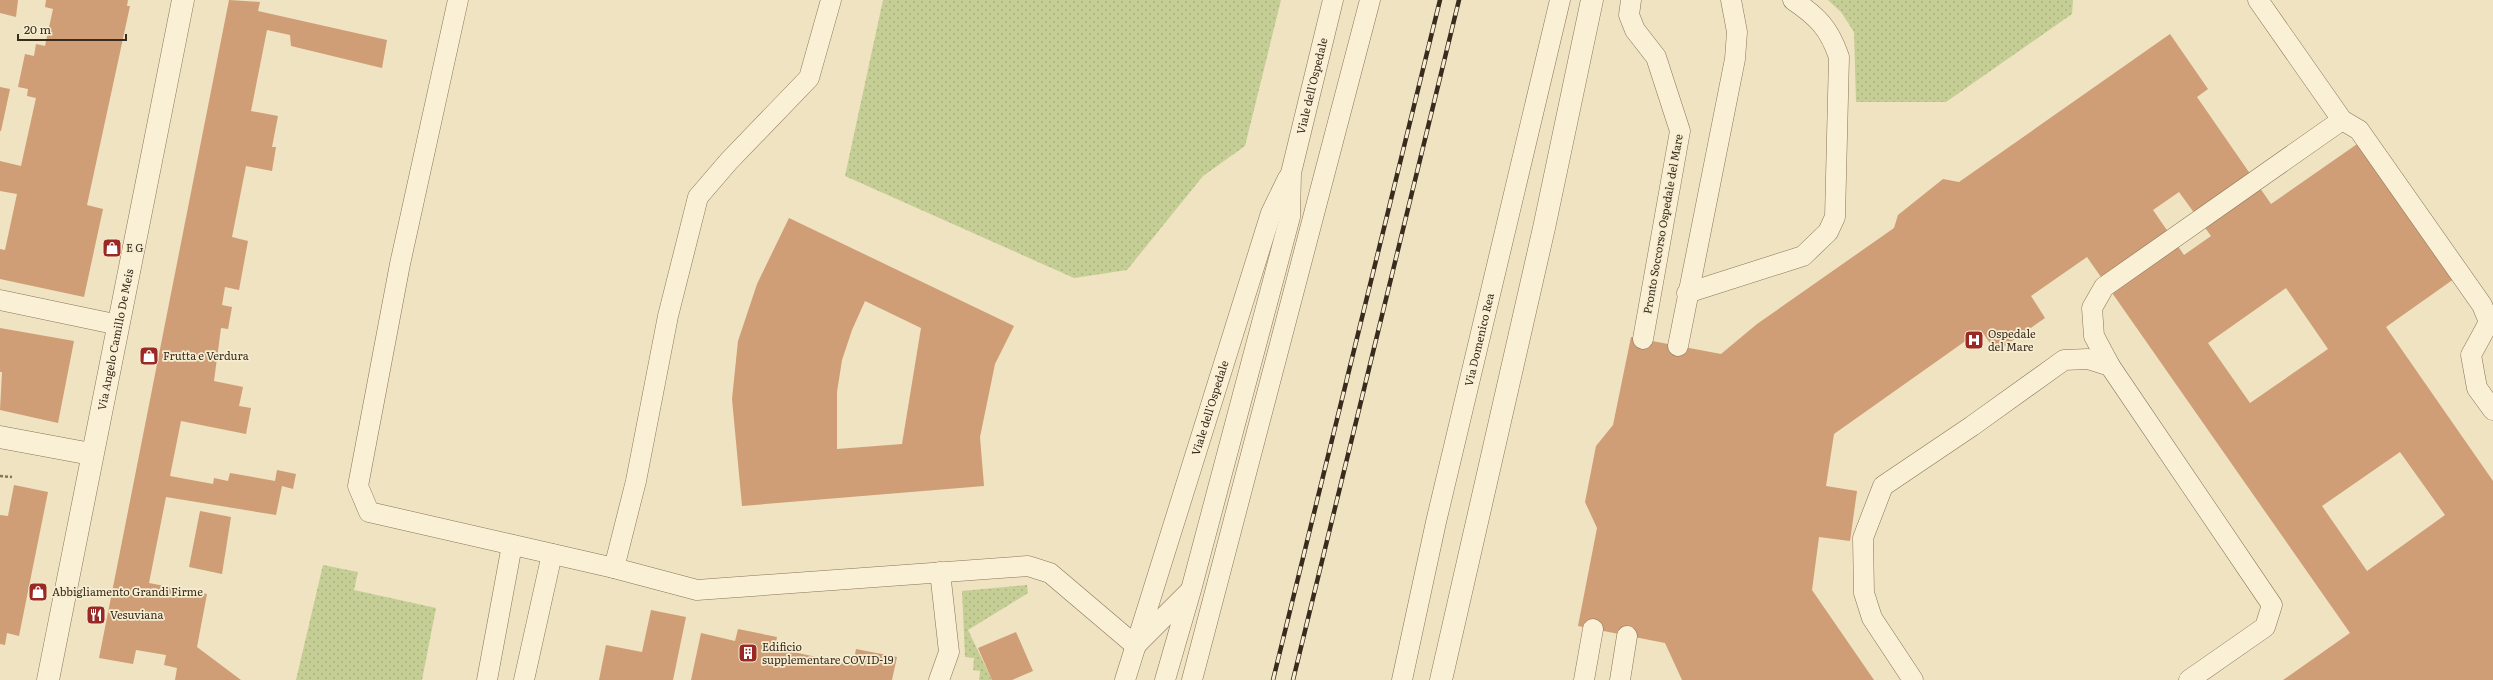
<svg xmlns="http://www.w3.org/2000/svg" width="2493" height="680" viewBox="0 0 2493 680" font-family="Literata,serif">
	<style>
		.grass { fill: url(#grass-dots) }
		.building { fill: #cf9d76; fill-rule: evenodd }
		.lines { fill: none; stroke-linecap: round; stroke-linejoin: round }
		.service-casing { stroke: #897458; stroke-width: 21 }
		.minor-casing { stroke: #897458; stroke-width: 23 }
		.tertiary-casing { stroke: #897458; stroke-width: 23 }
		.path { stroke: #897458; stroke-width: 2.5; stroke-dasharray: 3 2; stroke-linecap: butt }
		.service { stroke: #faf0d5; stroke-width: 20 }
		.minor { stroke: #faf0d5; stroke-width: 22 }
		.tertiary { stroke: #faf0d5; stroke-width: 22 }
		.rail-casing { stroke: #392b1d; stroke-width: 4.5 }
		.rail { stroke: #f6edd1; stroke-width: 3; stroke-dasharray: 9; stroke-linecap: butt }
		.labels { text-anchor: middle; stroke-width: 3.5; stroke-linejoin: round; paint-order: stroke }
		.street-label { font-size: 11px; fill: #392b1d; stroke: #f6edd1 }
		.poi-label { font-size: 11px; fill: #392b1d; stroke: #f6edd1; text-anchor: start }
	</style>
	<defs>
		<pattern id="grass-dots" width="8" height="8" patternUnits="userSpaceOnUse"><rect width="8" height="8" fill="#c5ce95"/><path d="M2 2h.1M6 6h.1" fill="none" stroke="#aab180" stroke-width="1.8" stroke-linecap="round"/></pattern>
	</defs>
	<rect width="100%" height="100%" fill="#efe3c1"/>
	<g class="grass">
		<polygon points="883,0 1281,0 1245,146 1203,176 1127,270 1074,278 845,176"/>
		<polygon points="1828,0 2073,0 2072,14 1946,102 1856,102 1854,32 1841,12"/>
		<polygon points="323,565 358,572 354,590 436,608 422,680 296,680"/>
		<polygon points="1027,585 1028,593 968,630 992,680 979,680 980,671 973,670 974,658 965,657 962,591"/>
	</g>
	<g class="building">
		<polygon points="0,0 18,0 16,17 0,13"/>
		<polygon points="46,0 128,0 127,6 130,6 87,205 103,209 84,297 0,279 0,249 5,250 17,194 0,191 0,161 21,166 36,98 27,96 28,89 18,87 25,54 34,56 36,44 45,46 53,9 45,7"/>
		<polygon points="229,0 260,2 258,11 387,40 382,68 291,46 290,35 267,30 251,111 278,116 272,147 276,147 272,171 246,166 232,237 248,241 239,290 225,287 222,305 232,307 228,329 221,328 214,381 243,387 239,406 251,408 246,434 181,421 170,476 213,484 214,478 228,481 230,473 275,481 277,470 296,474 293,489 282,486 276,515 166,497 149,583 207,594 197,647 241,680 175,680 177,668 164,665 166,655 136,650 133,664 99,658"/>
		<path d="M2170,34l38,55 -11,8 74,107 102,-71 95,136 -82,58 107,154v199h-210l67,-47 -263,-376 -56,39 14,22 -49,34 -15,-22 -147,104 -8,52 31,5 -7,50 -31,-4 -7,53 62,90h-192l-17,-37 -87,-17 19,-98 -12,-26 11,-56 17,-21 18,-88 90,17 36,-30 137,-96 4,-13 45,-36 16,3zM2179,192l32,44 -27,19 -31,-45zM2286,288l42,61 -78,54 -42,-60zM2400,452l45,63 -78,56 -45,-65z"/>
		<polygon points="0,87 10,89 1,131 0,131"/>
		<path d="M789,218l225,108 -19,38 -15,73 4,49 -242,20 -10,-107 6,-58 19,-57zM865,301l56,27 -19,116 -65,5v-57l5,-32 10,-30z"/>
		<polygon points="0,328 74,341 58,423 0,410 2,372 0,372"/>
		<polygon points="14,485 48,492 19,636 7,633 5,645 0,644 0,515 8,516"/>
		<polygon points="200,511 231,517 222,574 189,567"/>
		<polygon points="651,610 686,617 673,680 599,680 606,645 642,652"/>
		<polygon points="738,629 777,637 775,648 853,665 856,649 897,657 892,680 691,680 701,633 735,641"/>
		<polygon points="1016,632 1033,671 1012,680 992,680 978,648"/>
	</g>
	<g class="lines">
		<g class="service-casing">
			<g id="service">
				<polyline points="458,0 400,264 358,486 369,512 614,568 697,590 1028,566 1050,573 1136,646"/>
				<polyline points="1631,0 1629,15 1635,30 1656,57 1680,131 1643,339"/>
				<polyline points="2258,0 2342,120 2359,130 2482,305 2489,322 2471,355 2477,388 2493,410"/>
				<path d="M1687,293l116,-37 25,-24 7,-15 4,-160c-10,-29 -21,-40 -46,-57"/>
				<polyline points="0,300 119,325"/>
				<polyline points="1678,346 1735,59 1737,32 1731,0"/>
				<polyline points="2110,366 2094,336 2092,308 2104,287 2342,120"/>
				<polyline points="614,568 636,481 668,316 698,197 729,161 809,78 831,0"/>
				<polyline points="1138,643 1189,592"/>
				<polyline points="487,680 512,545"/>
				<polyline points="524,680 552,554"/>
				<polyline points="939,680 949,652 940,572"/>
				<path id="s1" d="M1125,680l146,-467 17,-35"/>
				<path id="s2" d="M1165,680l26,-90 99,-373 1,-44 42,-173"/>
				<polyline points="1192,680 1370,0"/>
				<path id="s3" d="M1402,680l34,-158 124,-522"/>
				<polyline points="1584,680 1593,629"/>
				<polyline points="1620,680 1627,636"/>
				<polyline points="1913,680 1872,618 1864,593 1863,538 1883,486 1972,426 2064,360 2088,359 2110,366 2272,605 2265,627 2189,680"/>
			</g>
		</g>
		<g class="minor-casing">
			<g id="minor">
				<polyline points="0,437 91,454"/>
				<polyline points="1441,680 1544,228 1592,0"/>
			</g>
		</g>
		<g class="tertiary-casing">
			<g id="tertiary">
				<path id="s4" d="M48,680l135,-680"/>
			</g>
		</g>
		<polyline class="path" points="0,476 12,477"/>
		<use href="#service" class="service"/>
		<use href="#minor" class="minor"/>
		<use href="#tertiary" class="tertiary"/>
		<g class="rail-casing">
			<g id="rail">
				<polyline points="1273,680 1440,0"/>
				<polyline points="1293,680 1459,0"/>
			</g>
		</g>
		<use href="#rail" class="rail"/>
	</g>
	<defs>
		<g id="shop-square" transform="scale(1)"><rect x="-9" y="-9" width="18" height="18" rx="4" fill="#9a2926" stroke="#f6edd1"/><path d="M-5-2.5h2.3a2.7 3.5 0 0 1 5.4 0H5L5.5 6h-11ZM-1.5-2.5h3a1.5 2.3 0 0 0-3 0Z" fill="#fff"/></g>
		<g id="hospital-square" transform="scale(1)"><rect x="-9" y="-9" width="18" height="18" rx="4" fill="#9a2926" stroke="#f6edd1"/><path d="M-5-5h3v3.5h4V-5h3V5h-3V1.5h-4V5h-3Z" fill="#fff"/></g>
		<g id="restaurant-square" transform="scale(1)"><rect x="-9" y="-9" width="18" height="18" rx="4" fill="#9a2926" stroke="#f6edd1"/><path d="M-5-6h1v4h1v-4h1v4h1v-4h1v5L-1.5 .5V6h-2V.5L-5-1ZM5-6V6H3V1.5H1.5Q1.5-4 5-6Z" fill="#fff"/></g>
		<g id="building-square" transform="scale(1)"><rect x="-9" y="-9" width="18" height="18" rx="4" fill="#9a2926" stroke="#f6edd1"/><path d="M-4-6H4V6H1V3H-1V6H-4ZM-2.5-4.3h1.7v1.8h-1.7ZM.8-4.3h1.7v1.8H.8ZM-2.5-1h1.7V.8h-1.7ZM.8-1h1.7V.8H.8Z" fill="#fff"/></g>
	</defs>
	<g fill-rule="evenodd">
		<use href="#shop-square" x="112" y="248"/>
		<use href="#hospital-square" x="1974" y="340"/>
		<use href="#shop-square" x="149" y="356"/>
		<use href="#shop-square" x="38" y="592"/>
		<use href="#restaurant-square" x="96" y="615"/>
		<use href="#building-square" x="748" y="653"/>
	</g>
	<g class="labels">
		<g class="street-label">
			<text dy="4" stroke="none"><textPath href="#s2" startOffset="613">Viale dell'Ospedale</textPath></text>
			<text transform="translate(1663 224) rotate(-80)" y="4">Pronto Soccorso Ospedale del Mare</text>
			<text dy="4" stroke="none"><textPath href="#s4" startOffset="347">Via Angelo Camillo De Meis</textPath></text>
			<text dy="4" stroke="none"><textPath href="#s3" startOffset="349">Via Domenico Rea</textPath></text>
			<text dy="4" stroke="none"><textPath href="#s1" startOffset="285">Viale dell'Ospedale</textPath></text>
		</g>
		<g class="poi-label">
			<text x="126" y="252">E G</text>
			<text x="1988" y="338">Ospedale<tspan x="1988" dy="13">del Mare</tspan></text>
			<text x="163" y="360">Frutta e Verdura</text>
			<text x="52" y="596">Abbigliamento Grandi Firme</text>
			<text x="110" y="619">Vesuviana</text>
			<text x="762" y="651">Edificio<tspan x="762" dy="13">supplementare COVID-19</tspan></text>
		</g>
	</g>
	<path d="M18 34v6h108v-6" fill="none" stroke="#392b1d" stroke-width="2"/>
	<text x="24" y="34" font-size="12" fill="#392b1d" stroke="#f6edd1" stroke-width="3" paint-order="stroke">20 m</text>
</svg>
